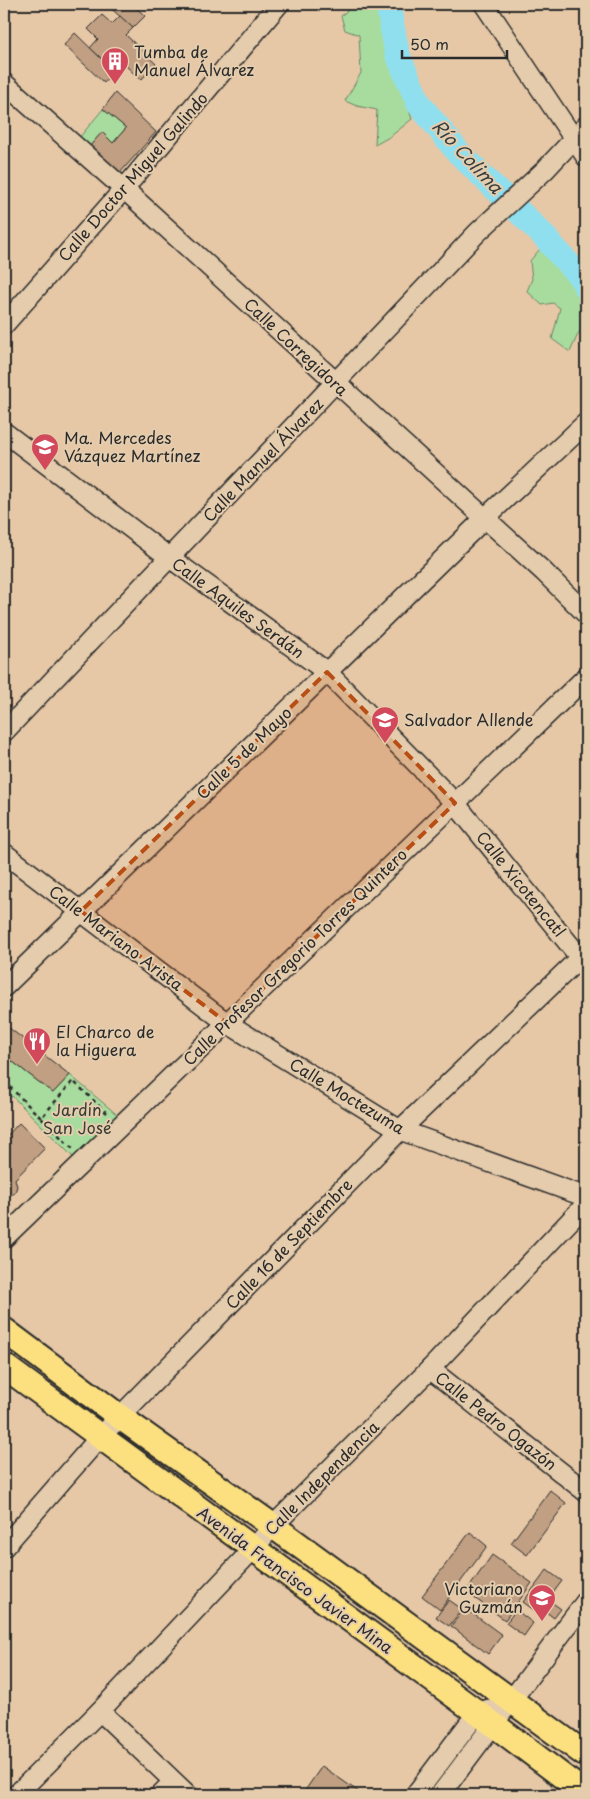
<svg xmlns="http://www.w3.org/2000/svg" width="590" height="1799" viewBox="0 0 590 1799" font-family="'Playpen Sans',sans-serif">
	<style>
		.green { fill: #a8dc9e; stroke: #6a8464 }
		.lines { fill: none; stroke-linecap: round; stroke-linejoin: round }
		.river { stroke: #90dfee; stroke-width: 25 }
		.building { fill: #c09f82; stroke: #2b2b2b }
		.minor-casing { stroke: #2b2b2b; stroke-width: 22 }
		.major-casing { stroke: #2b2b2b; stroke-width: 28 }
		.path { stroke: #2b2b2b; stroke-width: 2.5; stroke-dasharray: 4 4; stroke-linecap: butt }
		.minor { stroke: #e4ccac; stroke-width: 19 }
		.major { stroke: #fce080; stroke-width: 24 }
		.marked { fill: #b94e14; fill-opacity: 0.2; stroke: #b94e14; stroke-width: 4; stroke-dasharray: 10 6; stroke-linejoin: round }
		.labels { text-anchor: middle; stroke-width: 4; stroke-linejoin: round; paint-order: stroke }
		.poi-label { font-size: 16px; fill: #2b2b2b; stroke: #e4ccac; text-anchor: start }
		.street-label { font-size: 16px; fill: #2b2b2b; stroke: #e4ccac }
		.park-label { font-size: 16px; fill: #383d36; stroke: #e4ccac }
		.water-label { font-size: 18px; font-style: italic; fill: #353d3e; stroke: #e4ccac }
	</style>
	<rect width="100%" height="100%" fill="#e6c8a7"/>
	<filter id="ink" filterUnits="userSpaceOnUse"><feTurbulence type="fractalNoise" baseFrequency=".02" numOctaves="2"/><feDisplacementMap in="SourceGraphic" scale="10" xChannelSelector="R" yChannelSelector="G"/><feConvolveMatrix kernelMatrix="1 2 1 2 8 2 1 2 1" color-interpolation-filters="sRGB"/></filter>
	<g filter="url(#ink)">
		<g class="green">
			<polygon points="355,4 383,4 394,64 412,119 391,136 375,145 377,110 357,106 345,101 361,73 359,35 345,30 341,16"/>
			<polygon points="103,109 126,128 113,143 102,133 89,147 79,138"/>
			<polygon points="540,249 576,282 586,305 586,329 579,332 570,352 552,339 560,308 553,303 542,305 527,291 532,279 530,261"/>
			<polygon points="4,1055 53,1093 70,1075 121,1118 76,1160 12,1096 4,1104"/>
		</g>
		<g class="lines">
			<polyline class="river" points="388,4 397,53 419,104 458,152 541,233 582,279 586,287"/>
		</g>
		<g class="building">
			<polygon points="106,4 132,4 145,16 133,28"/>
			<polygon points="102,15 112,24 120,16 133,28 126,35 156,64 141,80 111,52 103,60 90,48 98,39 88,29"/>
			<polygon points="75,33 114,71 104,83 64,45"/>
			<polygon points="115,93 156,132 119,174 89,147 102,132 113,143 126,128 103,109"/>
			<polygon points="4,1024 70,1075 53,1093 4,1055"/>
			<polygon points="19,1123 45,1148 15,1179 17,1186 15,1193 6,1197 4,1196 4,1139"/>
			<polygon points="550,1490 566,1503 527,1555 511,1543"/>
			<polygon points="470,1532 487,1546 440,1610 422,1596"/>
			<polygon points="492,1555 532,1583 505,1620 466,1592"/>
			<polygon points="547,1570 562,1581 538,1613 523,1602"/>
			<polygon points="547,1599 561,1609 554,1618 541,1608"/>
			<polygon points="449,1600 462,1609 449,1626 436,1617"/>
			<polygon points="465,1608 502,1635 488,1654 451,1626"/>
			<polygon points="516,1610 533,1623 524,1636 506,1623"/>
			<polygon points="322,1766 363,1795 302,1795"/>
		</g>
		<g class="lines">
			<g class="minor-casing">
				<g id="minor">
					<polyline points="484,4 586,157"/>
					<polyline points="4,83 124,189 544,572 586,614"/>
					<polyline points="4,325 124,189 279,4"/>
					<polyline points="4,432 170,558 327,672 455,803 586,965"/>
					<polyline points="4,732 477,233 545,170 586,126"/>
					<polyline points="4,853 227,1023 400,1130 586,1197"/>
					<polyline points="4,987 484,519 586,423"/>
					<polyline points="4,1238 586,677"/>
					<polyline points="430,1369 586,1492"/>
					<polyline points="4,1547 100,1437 400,1130 586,952"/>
					<polyline points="100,1711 188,1795"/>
					<polyline points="16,1795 100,1711 253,1549 273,1526 430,1369 586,1204"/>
					<polyline points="160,1795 173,1782"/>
					<polyline points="415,1795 477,1713 489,1709"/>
					<polyline points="440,1795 586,1601"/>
				</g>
			</g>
			<g class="major-casing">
				<g id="major">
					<polyline points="4,1330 120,1417 273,1526 586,1755"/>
					<polyline points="4,1366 493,1724 586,1794"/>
				</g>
			</g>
			<g class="path">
				<polyline points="4,1060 6,1071 4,1077"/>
				<polyline points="4,1081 11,1088"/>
				<polyline points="4,1095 11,1088 41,1118 73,1081 109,1115"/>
				<polyline points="41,1118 74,1150"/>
			</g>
			<use href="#minor" class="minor"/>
			<use href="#major" class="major"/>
		</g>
	</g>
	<path class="marked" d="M327,672l128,131 -228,220 -146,-112z"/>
	<defs>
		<g id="building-pin" transform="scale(1.4375)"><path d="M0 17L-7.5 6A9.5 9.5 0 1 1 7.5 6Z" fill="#d1495b" stroke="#e4ccac"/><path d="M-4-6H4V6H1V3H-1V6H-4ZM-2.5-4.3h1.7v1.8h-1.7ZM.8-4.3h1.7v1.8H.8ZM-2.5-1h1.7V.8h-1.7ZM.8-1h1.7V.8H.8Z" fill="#fff"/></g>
		<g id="school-pin" transform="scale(1.4375)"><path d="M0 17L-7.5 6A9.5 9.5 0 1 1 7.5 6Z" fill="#d1495b" stroke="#e4ccac"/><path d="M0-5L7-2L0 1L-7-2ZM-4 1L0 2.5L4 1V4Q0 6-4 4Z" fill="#fff"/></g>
		<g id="restaurant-pin" transform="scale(1.4375)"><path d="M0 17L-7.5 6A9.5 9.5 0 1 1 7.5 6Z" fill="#d1495b" stroke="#e4ccac"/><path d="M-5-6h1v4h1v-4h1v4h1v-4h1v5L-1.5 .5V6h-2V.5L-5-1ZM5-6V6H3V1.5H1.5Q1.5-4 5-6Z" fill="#fff"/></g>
	</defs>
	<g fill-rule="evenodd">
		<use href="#building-pin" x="115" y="61"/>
		<use href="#school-pin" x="45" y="447"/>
		<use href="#school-pin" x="385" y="720"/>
		<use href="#restaurant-pin" x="37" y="1041"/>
		<use href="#school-pin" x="542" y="1598"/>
	</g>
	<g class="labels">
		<g class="poi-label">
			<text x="134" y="58">Tumba de<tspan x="134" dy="18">Manuel Álvarez</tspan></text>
			<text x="64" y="444">Ma. Mercedes<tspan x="64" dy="18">Vázquez Martínez</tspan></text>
			<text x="404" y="726">Salvador Allende</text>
			<text x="56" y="1038">El Charco de<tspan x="56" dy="18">la Higuera</tspan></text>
			<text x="523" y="1595" text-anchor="end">Victoriano<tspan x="523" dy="18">Guzmán</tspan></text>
		</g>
		<g class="street-label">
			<text transform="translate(133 177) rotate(-49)" y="6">Calle Doctor Miguel Galindo</text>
			<text transform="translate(296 347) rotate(43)" y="6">Calle Corregidora</text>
			<text transform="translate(263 460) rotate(-46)" y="6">Calle Manuel Álvarez</text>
			<text transform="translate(238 608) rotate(36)" y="6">Calle Aquiles Serdán</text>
			<text transform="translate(244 753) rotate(-44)" y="6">Calle 5 de Mayo</text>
			<text transform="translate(521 884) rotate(51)" y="6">Calle Xicotencatl</text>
			<text transform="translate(116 938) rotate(37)" y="6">Calle Mariano Arista</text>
			<text transform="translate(295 957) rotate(-44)" y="6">Calle Profesor Gregorio Torres Quintero</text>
			<text transform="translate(347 1096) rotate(31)" y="6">Calle Moctezuma</text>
			<text transform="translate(289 1244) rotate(-46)" y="6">Calle 16 de Septiembre</text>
			<text transform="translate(496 1421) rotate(38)" y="6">Calle Pedro Ogazón</text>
			<text transform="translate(322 1478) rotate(-45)" y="6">Calle Independencia</text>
			<text transform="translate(295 1580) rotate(36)" y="6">Avenida Francisco Javier Mina</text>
		</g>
		<g class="park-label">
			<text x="77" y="1116">Jardín<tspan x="77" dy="18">San José</tspan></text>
		</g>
		<g class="water-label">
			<text transform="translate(467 157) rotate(47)" y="6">Río Colima</text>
		</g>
	</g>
	<rect width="590" height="1799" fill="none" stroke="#e4ccac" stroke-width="20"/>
	<rect x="10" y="10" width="570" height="1779" fill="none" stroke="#2b2b2b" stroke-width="2" filter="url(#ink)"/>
	<path d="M402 50v8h105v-8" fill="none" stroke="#2b2b2b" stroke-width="2.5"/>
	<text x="410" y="50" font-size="15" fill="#2b2b2b" stroke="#e4ccac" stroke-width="4" paint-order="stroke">50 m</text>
</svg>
